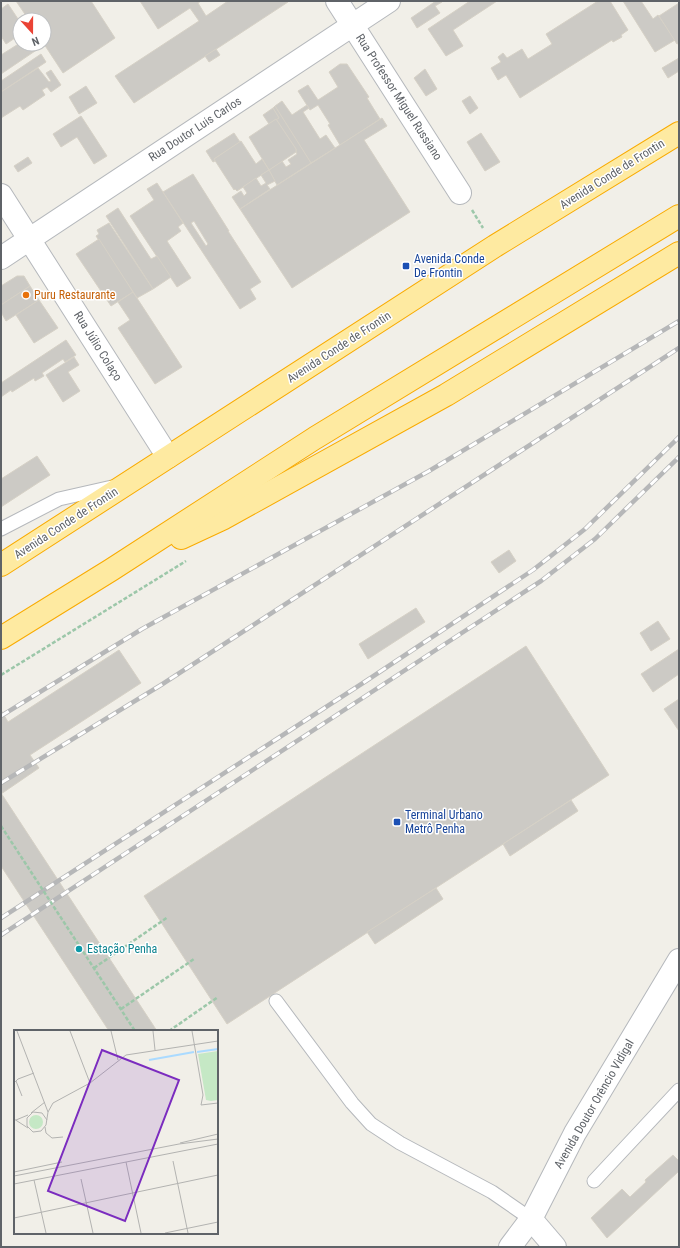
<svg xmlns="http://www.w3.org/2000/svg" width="680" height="1248" viewBox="0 0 680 1248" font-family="'Roboto Condensed',sans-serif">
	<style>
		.building { fill: #cccac5; stroke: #d6d1c6; fill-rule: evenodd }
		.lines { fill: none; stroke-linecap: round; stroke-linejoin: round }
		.service-casing { stroke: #b5b8bc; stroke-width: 15 }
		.minor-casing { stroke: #b5b8bc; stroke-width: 24 }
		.tertiary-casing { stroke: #b5b8bc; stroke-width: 24 }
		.trunk-casing { stroke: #f9ab00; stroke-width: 24 }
		.path { stroke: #9cc7a9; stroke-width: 2.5; stroke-dasharray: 4 2; stroke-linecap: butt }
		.service { stroke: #fff; stroke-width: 13 }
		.minor { stroke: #fff; stroke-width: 22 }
		.tertiary { stroke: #fff; stroke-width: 22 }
		.trunk { stroke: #feeaa1; stroke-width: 22 }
		.rail-casing { stroke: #b6b7b8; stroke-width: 4.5 }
		.rail { stroke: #fff; stroke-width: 3; stroke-dasharray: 9; stroke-linecap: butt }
		.path-bridge { stroke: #9cc7a9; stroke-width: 2.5; stroke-dasharray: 4 2; stroke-linecap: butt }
		.transit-dot { fill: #1a4fb4; stroke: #fff; stroke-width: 1.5 }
		.food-dot { fill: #e8710a; stroke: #fff; stroke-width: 1.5 }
		.culture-dot { fill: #0f9aa8; stroke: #fff; stroke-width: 1.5 }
		.labels { text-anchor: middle; stroke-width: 3; stroke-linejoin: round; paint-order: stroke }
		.street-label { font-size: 12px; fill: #5f6368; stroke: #fff }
		.transit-label { font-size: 12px; fill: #164399; stroke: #fff; text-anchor: start }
		.food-label { font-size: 12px; fill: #c56008; stroke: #fff; text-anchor: start }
		.culture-label { font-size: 12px; fill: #0d838f; stroke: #fff; text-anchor: start }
		.inset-river { fill: none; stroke: #aadaff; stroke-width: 2 }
		.inset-road { fill: none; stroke: #b3b3b1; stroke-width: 1 }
		.view { fill: #7b2cbf; fill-opacity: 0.15; stroke: #7b2cbf; stroke-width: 2 }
		.inset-edge { fill: none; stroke: #5f6368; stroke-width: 2 }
	</style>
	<rect width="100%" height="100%" fill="#f1efe8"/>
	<g class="building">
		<polygon points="16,1 91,1 115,38 63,73 44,44 44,20 29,20"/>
		<polygon points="140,1 201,1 198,3 206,16 228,1 287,1 288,2 134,103 115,76 199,21 190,8 158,29"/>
		<polygon points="436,1 441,1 442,2 435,6 440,13 417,28 411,18"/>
		<polygon points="470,1 497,1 453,30 463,46 446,56 428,29"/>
		<polygon points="598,1 610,1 628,30 621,35 622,37 613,42 612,40 520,98 506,75 498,80 491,68 501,62 498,57 503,53 507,58 522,49 528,59 552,44 546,34"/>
		<polygon points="623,1 641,1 653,19 658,15 675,40 655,52"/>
		<polygon points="679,3 679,43 677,44 659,16"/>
		<polygon points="8,4 20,22 20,40 18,36 6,44 1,36 1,9"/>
		<polygon points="20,43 20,44 34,44 38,49 1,74 1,55"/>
		<polygon points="216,49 220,55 209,62 205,56"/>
		<polygon points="41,54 46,62 1,92 1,81"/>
		<polygon points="679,58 679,71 668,78 662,68"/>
		<polygon points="340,64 347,64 369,97 367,98 380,119 340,145 328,125 330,124 318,105 310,110 298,91 308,85 318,100 338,87 329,72"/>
		<polygon points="38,68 49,82 51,81 46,73 51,70 61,85 51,92 47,87 42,90 45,95 23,110 20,106 1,118 1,92"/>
		<polygon points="425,69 437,89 426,96 414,78"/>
		<polygon points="86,86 97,103 79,114 69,97"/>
		<polygon points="470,96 478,108 470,114 462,101"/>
		<polygon points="282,101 292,115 307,105 309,108 303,112 320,139 326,135 335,148 311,163 275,106"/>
		<polygon points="275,106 311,163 277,185 269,170 282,161 286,167 291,164 288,160 297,154 296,152 296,149 276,119 279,118 273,108"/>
		<polygon points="273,108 279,118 269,124 263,115"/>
		<polygon points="81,116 107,156 94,164 77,137 61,147 53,134"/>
		<polygon points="382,118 387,126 364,140 410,212 292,288 240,209"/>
		<polygon points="276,119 296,149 296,152 269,170 249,137"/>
		<polygon points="234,133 240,142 214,159 215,161 213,162 206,151"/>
		<polygon points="481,133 500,162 485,171 467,142"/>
		<polygon points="241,141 256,164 262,159 269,170 237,191 235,189 234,190 214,159"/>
		<polygon points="28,157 32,163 18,172 14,166"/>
		<polygon points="269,170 275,181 267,185 270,189 240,209 232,197 241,191 244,196 247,193 243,187 256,178 261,186 266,183 261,175"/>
		<path d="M193,174l36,57h-1l33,51 -11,7 6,10 -16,10 -77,-117zM194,221l14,23 -2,2 -15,-23z"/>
		<polygon points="157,183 183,223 178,227 181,231 167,241 191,278 177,287 130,216 154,200 147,189"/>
		<polygon points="118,208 151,259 157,256 171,277 153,289 106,216"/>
		<polygon points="109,223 153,289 137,298 96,236 99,234 97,230"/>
		<polygon points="99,239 133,292 111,306 76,254"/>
		<polygon points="17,276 24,276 30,286 1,305 1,286"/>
		<polygon points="30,286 39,300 6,321 1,312 1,305"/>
		<polygon points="133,292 182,367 155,384 118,328 130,320 118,302"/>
		<polygon points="39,300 58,328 34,343 16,315"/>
		<polygon points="66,340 76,355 65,362 63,359 42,373 44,376 35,381 34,378 12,392 11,390 1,397 1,383"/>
		<polygon points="74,357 79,365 68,372 80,391 63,402 46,375"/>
		<polygon points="37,456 50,475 1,507 1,479"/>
		<polygon points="509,550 516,561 499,573 491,562"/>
		<polygon points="416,608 425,622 368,659 359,644"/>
		<polygon points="658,621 670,639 651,651 640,633"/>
		<polygon points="526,646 609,775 227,1024 144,896"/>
		<polygon points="679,649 679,674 653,692 641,674"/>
		<polygon points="119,650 141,683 30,755 39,768 1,794 1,710 8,722"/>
		<polygon points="679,699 679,731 664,709"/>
		<polygon points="1,793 157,1031 109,1031 1,866"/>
		<polygon points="571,800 578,811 510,856 503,844"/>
		<polygon points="436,888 443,899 375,944 367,932"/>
		<polygon points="673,1155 679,1161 679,1171 607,1238 591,1218 622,1189 630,1197 646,1182 645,1180"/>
	</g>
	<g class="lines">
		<g class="service-casing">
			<g id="service">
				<polyline points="1,529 59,499 112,487"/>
				<polyline points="276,1001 352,1103 371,1124 400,1143 492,1192 531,1219"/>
				<polyline points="594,1181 679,1090"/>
			</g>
		</g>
		<g class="minor-casing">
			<g id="minor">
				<polyline points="337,1 460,193"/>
				<polyline points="1,258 389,1"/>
				<polyline points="531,1219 555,1247"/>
			</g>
		</g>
		<g class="tertiary-casing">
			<g id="tertiary">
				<polyline points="1,195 168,457"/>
				<polyline points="510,1247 531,1219 575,1133 679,960"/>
			</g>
		</g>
		<g class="trunk-casing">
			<g id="trunk">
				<polyline points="181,538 224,518 446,395 679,253"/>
				<polyline points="1,565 495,246 679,133"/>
				<polyline points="1,638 111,570 315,438 679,216"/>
			</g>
		</g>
		<g class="path">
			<polyline points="472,210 483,228"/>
			<polyline points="1,675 186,561"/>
			<polyline points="94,968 168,917"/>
			<polyline points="121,1009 194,959"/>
			<polyline points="169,1031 218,997"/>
		</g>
		<use href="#service" class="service"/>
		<use href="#minor" class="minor"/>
		<use href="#tertiary" class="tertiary"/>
		<use href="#trunk" class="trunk"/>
		<g class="rail-casing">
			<g id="rail">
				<polyline points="1,716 142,629 429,471 679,321"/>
				<polyline points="1,783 161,685 679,348"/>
				<polyline points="1,918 366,681 533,570 585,529 679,437"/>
				<polyline points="1,935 541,581 595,539 679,457"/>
			</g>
		</g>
		<use href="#rail" class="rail"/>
		<polyline class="path-bridge" points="1,826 135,1031"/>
	</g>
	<g class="transit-dot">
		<rect x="402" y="262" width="8" height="8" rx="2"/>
		<rect x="393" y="818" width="8" height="8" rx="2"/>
	</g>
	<circle class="food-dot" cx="26" cy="295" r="4"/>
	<circle class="culture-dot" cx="79" cy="949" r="4"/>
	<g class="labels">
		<g class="street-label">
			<text transform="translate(399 97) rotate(57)" y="4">Rua Professor Miguel Russiano</text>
			<text transform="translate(195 129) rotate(-33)" y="4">Rua Doutor Luis Carlos</text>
			<text transform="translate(612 174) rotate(-32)" y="4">Avenida Conde de Frontin</text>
			<text transform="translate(98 346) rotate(58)" y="4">Rua Júlio Colaço</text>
			<text transform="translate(339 347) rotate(-33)" y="4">Avenida Conde de Frontin</text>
			<text transform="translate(66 523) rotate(-33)" y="4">Avenida Conde de Frontin</text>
			<text transform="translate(594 1104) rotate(-60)" y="4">Avenida Doutor Orêncio Vidigal</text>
		</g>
		<g class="transit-label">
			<text x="414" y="263">Avenida Conde<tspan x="414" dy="14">De Frontin</tspan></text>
			<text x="405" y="819">Terminal Urbano<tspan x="405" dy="14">Metrô Penha</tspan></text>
		</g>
		<g class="food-label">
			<text x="34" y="299">Puru Restaurante</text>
		</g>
		<g class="culture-label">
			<text x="87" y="953">Estação Penha</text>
		</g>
	</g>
	<g transform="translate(14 1030)">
		<rect width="204" height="204" fill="#f1efe8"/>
		<path d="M204,21v49l-7,1 -5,-1 -8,-46zM15 92a7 7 0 1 1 14 0a7 7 0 1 1-14 0Z" fill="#c5e8c5"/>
		<path class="inset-river" d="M183,22l21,-3M135,30l45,-8"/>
		<path class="inset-road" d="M3,1l31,81 -2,13 -5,6 -8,1 -6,-6v-8l6,-6 9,1 5,7M56,1l20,52M97,1l7,29M139,1l2,19M178,1l11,64 -2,10 17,-2M2,51l6,15M0,53l4,-4 16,-6M34,82l5,-9 37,-20 36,-28 92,-14M17,83l14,-11M0,89l14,9M2,90l12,-5M31,97l1,6 6,5 11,-1M166,113l38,-9M159,131l15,72M112,132l15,71M0,142l48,-10M0,146l165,-32 39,-5M67,149l12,54M20,150l12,53M0,154l204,-40M0,188l204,-43M151,203l53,-11"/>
		<path class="view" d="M88,20l77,30 -54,141 -77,-30z"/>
		<rect width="204" height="204" class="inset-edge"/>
	</g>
	<rect width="680" height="1248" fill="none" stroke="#5f6368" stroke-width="4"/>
	<g transform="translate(32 32) rotate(159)"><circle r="19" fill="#ffffff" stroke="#bfc1c3"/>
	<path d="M0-3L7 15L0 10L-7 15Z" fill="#ea4335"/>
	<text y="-6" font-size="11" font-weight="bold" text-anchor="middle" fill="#5f6368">N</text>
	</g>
</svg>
